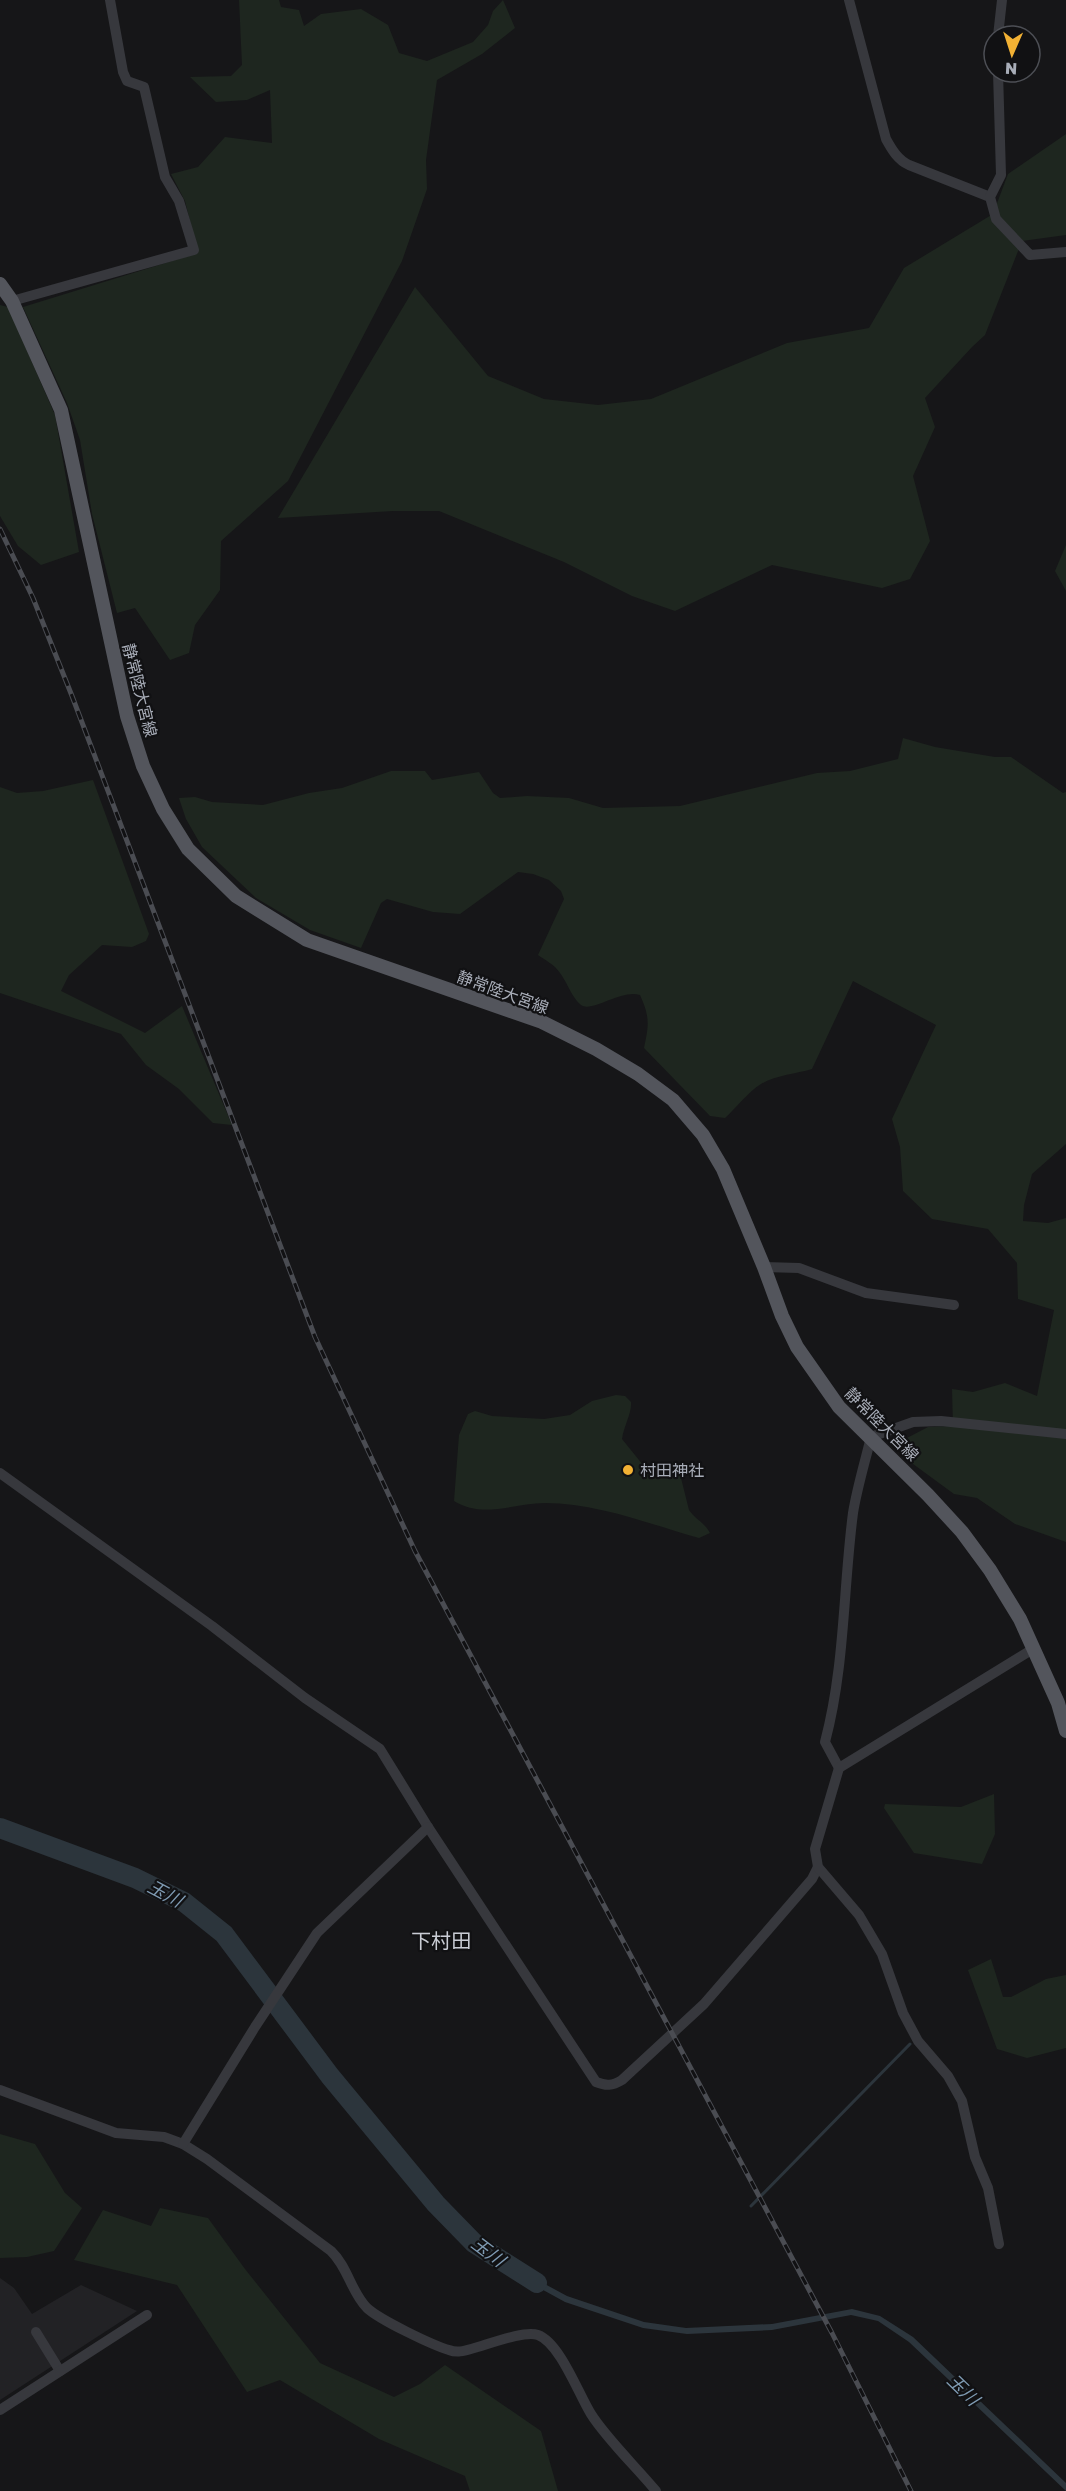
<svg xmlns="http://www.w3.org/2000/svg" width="1066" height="2491" viewBox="0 0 1066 2491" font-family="'Golos Text','Noto Sans JP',sans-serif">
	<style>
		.built { fill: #222225 }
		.green { fill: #1e261f }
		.water { fill: #2c353c }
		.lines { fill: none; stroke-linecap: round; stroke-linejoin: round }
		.stream { stroke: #2c353c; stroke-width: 3 }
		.river { stroke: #2c353c; stroke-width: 20 }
		.minor { stroke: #37383d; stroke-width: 10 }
		.major { stroke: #53555c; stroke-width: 14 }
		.rail-casing { stroke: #4a4c52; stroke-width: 5 }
		.rail { stroke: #111113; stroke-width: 3; stroke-dasharray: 9; stroke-linecap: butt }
		.poi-dot { fill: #f2b134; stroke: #111113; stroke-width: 2 }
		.labels { text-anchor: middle; stroke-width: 4.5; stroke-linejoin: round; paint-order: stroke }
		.street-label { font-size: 16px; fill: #a8adb8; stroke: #111113 }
		.poi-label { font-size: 16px; fill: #a8adb8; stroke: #111113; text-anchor: start }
		.water-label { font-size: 18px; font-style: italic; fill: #7f9bb3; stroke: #111113 }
		.quarter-label { font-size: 20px; fill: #c9ccd4; stroke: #111113 }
	</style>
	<rect width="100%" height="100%" fill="#161618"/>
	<polygon class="built" points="0,2278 14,2288 32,2314 81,2285 137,2311 0,2400"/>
	<g class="green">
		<polygon points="239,0 279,0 281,7 299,10 304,26 321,14 361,9 388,25 399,53 427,61 473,42 488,25 493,11 503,0 515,28 482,54 437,80 426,160 427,189 402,261 288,481 221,541 220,590 195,625 189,653 170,660 135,608 117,613 92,514 80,440 67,403 23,307 198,253 185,201 171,174 198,167 225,137 272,143 270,90 247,100 216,102 190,77 231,76 242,65"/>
		<polygon points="1066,134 1066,235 1022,241 985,335 972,347 925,398 935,427 913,476 930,541 910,579 882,588 772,565 675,611 632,596 564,562 439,511 393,511 278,518 415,287 488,376 544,399 598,405 651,399 787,343 869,328 904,268 993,214 1008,174"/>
		<polygon points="0,305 8,307 55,415 79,552 41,565 18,546 0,516"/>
		<polygon points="1066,545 1066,591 1055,571"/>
		<path d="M903,738l32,9 60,10h16l52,36 3,-1v352l-34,30 -8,31 -1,16 25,2 18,-5v324l-51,-18 -38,-26 -23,-4 -45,-33 -6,-14 2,-8 23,-12 25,-1 -1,-37 21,3 32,-9 32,13 17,-86 -36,-11 -1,-36 -29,-34 -56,-10 -29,-28 -3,-44 -8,-28 44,-94 -83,-44 -41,88c-16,5 -36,6 -51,15 -13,8 -25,24 -36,34l-15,-2 -66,-68c5,-23 6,-31 -4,-53 -19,-6 -48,18 -59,10 -9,-7 -14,-23 -21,-32 -5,-8 -15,-13 -22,-18l26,-56 -3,-8 -12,-11 -16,-6 -15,-2 -58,42 -27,-2 -46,-13 -6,4 -20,45 -51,-18 -54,-32 -54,-51 -16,-28 -7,-21 16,-1 17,5 51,3 46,-12 33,-5 49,-17h34l7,9 47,-8 14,21 7,5 27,-2 42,2 34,10 77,-2 137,-33 33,-2 48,-12z"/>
		<polygon points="93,780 149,934 146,941 132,947 102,945 69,975 61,991 145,1033 182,1006 232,1125 213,1123 179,1089 146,1065 121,1034 0,993 0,787 17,793 43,791"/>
		<path d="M616,1395l9,1 6,6c1,11 -7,23 -9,37l21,26 34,-3 12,48c6,9 16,13 21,23l-11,5c-50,-14 -102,-35 -154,-35 -31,0 -62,16 -91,-2l5,-66 9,-21 7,-3 17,5 52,3 26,-4 22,-14z"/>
		<polygon points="994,1794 995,1834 982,1864 914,1853 884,1808 885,1804 961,1807"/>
		<polygon points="991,1959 1003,1997 1011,1997 1046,1979 1066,1975 1066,2048 1027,2058 997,2049 968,1970"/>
		<polygon points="0,2134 35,2144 65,2193 82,2208 54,2251 27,2257 0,2258"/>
		<polygon points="160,2208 208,2218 245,2269 320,2363 394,2397 420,2384 445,2365 541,2431 558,2491 470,2491 465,2476 379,2439 280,2380 247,2392 177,2285 74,2260 103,2210 151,2226"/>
	</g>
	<polygon class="water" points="517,2269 567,2296 644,2322 686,2328 772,2324 852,2309 880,2316 913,2337 1066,2483 1066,2491 909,2342 878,2321 851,2315 772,2330 687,2334 643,2328 565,2302 514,2274"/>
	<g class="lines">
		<polyline class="stream" points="751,2206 910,2044"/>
		<polyline class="river" points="0,1828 135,1878 184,1902 224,1934 330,2076 436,2204 474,2243 537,2283"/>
		<g class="minor">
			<path d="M849,0l37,139c6,11 12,21 23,26l81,32"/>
			<polyline points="998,36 1002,0"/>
			<polyline points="998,72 1001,175 990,197 996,219 1030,255 1066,252"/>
			<polyline points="12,301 194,250 179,201 165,177 144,87 127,81 123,72 110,0"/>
			<polyline points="764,1267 799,1268 866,1293 954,1305"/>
			<path d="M0,1473l212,153 93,72 75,51 48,78 168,255c10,4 16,4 26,-2l82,-76 108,-125 6,-12"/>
			<path d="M839,1768l-14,-26c20,-75 18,-152 28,-229 4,-25 12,-51 18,-76l42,-15 28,-1 125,13"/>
			<path d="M0,2090l116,43 48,4 19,7 24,15 124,92c17,16 20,41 36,57 13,12 65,37 82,42 8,3 15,1 22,-1 16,-4 53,-19 67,-14 22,8 41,60 53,79 15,24 46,54 65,77"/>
			<polyline points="183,2144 255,2027 317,1933 428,1827"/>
			<polyline points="999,2244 988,2188 975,2157 962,2101 948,2076 918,2041 903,2013 882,1954 859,1915 818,1867 815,1849 839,1768 1033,1649"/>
			<polyline points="36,2332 60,2371"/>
			<polyline points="0,2410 147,2315"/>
		</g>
		<polyline class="major" points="0,284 12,301 61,410 127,716 143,766 163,809 188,849 236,896 307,940 542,1022 596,1049 638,1074 673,1100 703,1135 723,1169 764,1267 782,1316 797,1347 839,1407 928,1495 962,1532 990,1570 1020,1619 1058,1703 1066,1731"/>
		<g class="rail-casing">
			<polyline id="rail" points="0,529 33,598 72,696 315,1337 415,1551 832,2333 911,2491"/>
		</g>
		<use href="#rail" class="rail"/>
	</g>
	<circle class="poi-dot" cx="628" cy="1470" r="6"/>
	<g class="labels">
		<g class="street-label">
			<text transform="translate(140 690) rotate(76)" y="6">静常陸大宮線</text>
			<text transform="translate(503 992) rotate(20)" y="6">静常陸大宮線</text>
			<text transform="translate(882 1424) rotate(45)" y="6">静常陸大宮線</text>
		</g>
		<g class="poi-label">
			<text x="640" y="1476">村田神社</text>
		</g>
		<g class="water-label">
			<text transform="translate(165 1894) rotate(28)" y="6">玉川</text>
			<text transform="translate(488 2252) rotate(37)" y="6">玉川</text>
			<text transform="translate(963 2390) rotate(44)" y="6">玉川</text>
		</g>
		<g class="quarter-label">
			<text x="441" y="1948">下村田</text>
		</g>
	</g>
	<g transform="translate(1012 54) rotate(183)"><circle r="28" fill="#111113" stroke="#4d4f55" stroke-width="1.5"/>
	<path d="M0-4.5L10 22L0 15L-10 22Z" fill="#f2b134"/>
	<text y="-9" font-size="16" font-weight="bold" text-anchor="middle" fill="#a8adb8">N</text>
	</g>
</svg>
